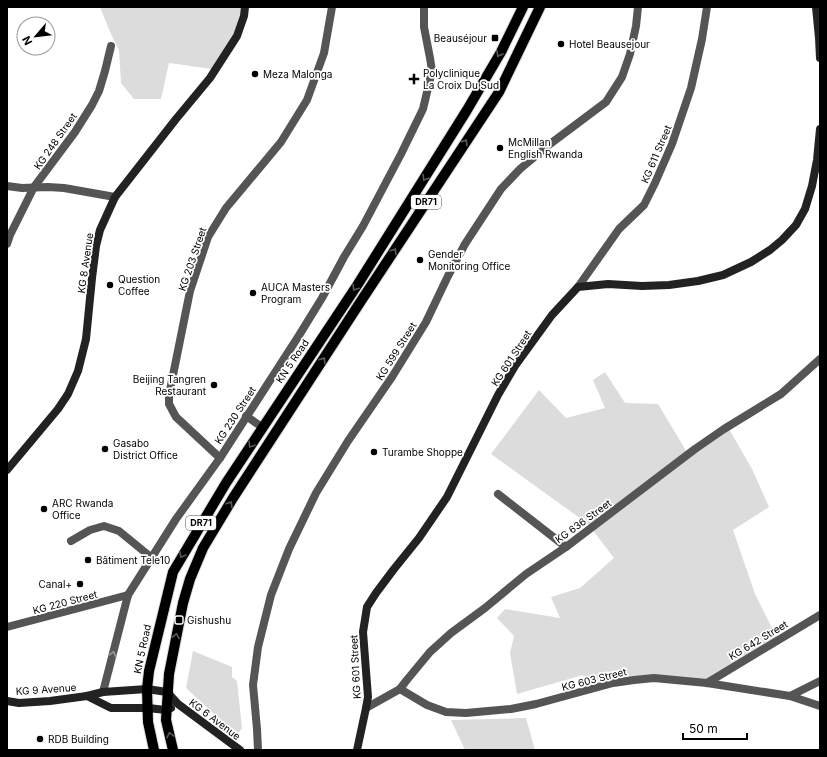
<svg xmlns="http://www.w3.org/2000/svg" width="827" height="757" viewBox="0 0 827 757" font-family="Inter,sans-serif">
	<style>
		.green { fill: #dcdcdc }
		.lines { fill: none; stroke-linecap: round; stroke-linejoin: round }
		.primary-casing { stroke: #dbdbdb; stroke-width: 12 }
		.street { stroke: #555; stroke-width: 8 }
		.secondary { stroke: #222; stroke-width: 8 }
		.primary { stroke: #000; stroke-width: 10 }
		.oneway { stroke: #595959 }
		.oneway2 { stroke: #999 }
		.poi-dot { fill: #000; stroke: #fff; stroke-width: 1.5 }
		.labels { text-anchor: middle; stroke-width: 3.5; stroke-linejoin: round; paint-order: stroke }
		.shield { fill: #fff; stroke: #4c4c4c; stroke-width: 1 }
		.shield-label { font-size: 9px; font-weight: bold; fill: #000 }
		.poi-label { font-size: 10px; fill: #000; stroke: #fff; text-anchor: start }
		.street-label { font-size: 10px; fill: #000; stroke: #fff }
	</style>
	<rect width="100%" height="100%" fill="#fff"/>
	<g class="green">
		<polygon points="100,7 242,7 236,39 212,69 169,63 161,99 134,99 121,83 119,50 111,34"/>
		<polygon points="605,372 625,403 658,404 688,454 729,429 752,469 769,507 733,530 755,594 778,640 707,683 654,678 586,691 583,675 517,694 510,653 514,636 497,618 505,609 560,618 551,597 580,588 614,558 588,524 491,454 539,390 566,418 605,408 593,380"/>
		<polygon points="193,651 232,667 232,677 237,681 242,728 237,735 186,688"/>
		<polygon points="526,718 535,750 465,750 451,720"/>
	</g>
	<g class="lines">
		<g class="primary-casing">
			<g id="primary">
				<polyline points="154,750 148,722 147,689 149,671 173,572 226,483 358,284 467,110 501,52 523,7"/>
				<polyline points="173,750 166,720 169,674 183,603 190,579 203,548 233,498 361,301 499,92 540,7"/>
			</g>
		</g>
		<g class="street">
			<polyline points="7,186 22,188 48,187 64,188 115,197"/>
			<polyline points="7,244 10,235 34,187 75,132 92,105 99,91 105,71 111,46"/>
			<polyline points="578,287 619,229 644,205 655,183 672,144 691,88 702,39 707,7"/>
			<polyline points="246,416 262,427"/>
			<polyline points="220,458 176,417 169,404 169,395 190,291 208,237 226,208 281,142 307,100 324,53 332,7"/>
			<polyline points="498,494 566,547"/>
			<polyline points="71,541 90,530 104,526 119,531 152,558"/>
			<polyline points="7,627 128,595"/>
			<polyline points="707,683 820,615"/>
			<polyline points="400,689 427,705 446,712 466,713 511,709 536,704 613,683 634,680 654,678 707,683 790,696 820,706"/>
			<polyline points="103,692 128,595 176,519 220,458 298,337 322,298 344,257 363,226 401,154 423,109 432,71 430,58 424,27 424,7"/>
			<polyline points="790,696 820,681"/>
			<polyline points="366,708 400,689 406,681 430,652 451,633 485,608 526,574 566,547 695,449 724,429 781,394 820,359"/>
			<polyline points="258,750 257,729 253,685 258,647 271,595 289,549 316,493 348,441 392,377 426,322 448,276 465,244 501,189 520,169 550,144 606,102 622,77 630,54 636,26 638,7"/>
		</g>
		<g class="secondary">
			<polyline points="816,7 819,38 820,58"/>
			<polyline points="7,470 58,409 68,394 78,371 86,339 92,278 96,246 100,230 115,197 176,119 210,78 237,36 244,16 245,7"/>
			<polyline points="87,696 111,708 148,708 166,710 171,708"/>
			<polyline points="7,701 19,703 50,701 87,696 103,692 147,689 167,692 178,704 240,750"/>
			<polyline points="357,750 366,708 368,697 363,632 367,607 376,593 394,569 419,538 447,497 498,395 515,366 552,315 578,287 608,284 642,286 669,285 698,281 723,275 751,262 770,250 782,240 796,225 805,209 812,186 817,160 820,129"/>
		</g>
		<use href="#primary" class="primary"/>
	</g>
	<defs><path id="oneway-chevron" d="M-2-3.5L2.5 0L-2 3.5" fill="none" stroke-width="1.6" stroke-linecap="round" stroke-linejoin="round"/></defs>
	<g class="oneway">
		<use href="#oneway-chevron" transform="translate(499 54) rotate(119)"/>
		<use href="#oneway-chevron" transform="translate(465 142) rotate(-57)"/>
		<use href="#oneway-chevron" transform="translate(425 178) rotate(122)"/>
		<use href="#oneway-chevron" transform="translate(394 251) rotate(-57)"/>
		<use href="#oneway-chevron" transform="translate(355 288) rotate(123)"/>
		<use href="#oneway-chevron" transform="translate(323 360) rotate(-57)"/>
		<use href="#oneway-chevron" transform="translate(251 445) rotate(123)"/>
		<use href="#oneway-chevron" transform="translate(230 504) rotate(-58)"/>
		<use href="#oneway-chevron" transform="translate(182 555) rotate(120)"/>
		<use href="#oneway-chevron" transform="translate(176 636) rotate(-79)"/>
		<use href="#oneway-chevron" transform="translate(170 735) rotate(-102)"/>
	</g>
	<use class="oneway2" href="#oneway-chevron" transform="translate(113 654) rotate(-75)"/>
	<g class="poi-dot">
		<rect x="491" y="34" width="8" height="8" rx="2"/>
		<circle cx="561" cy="44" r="4"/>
		<circle cx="255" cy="74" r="4"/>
		<path d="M412 73h4v4h4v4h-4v4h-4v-4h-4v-4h4z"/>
		<circle cx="500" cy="148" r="4"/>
		<circle cx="420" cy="260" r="4"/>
		<circle cx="110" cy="285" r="4"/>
		<circle cx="253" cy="293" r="4"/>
		<circle cx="214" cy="385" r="4"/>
		<circle cx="105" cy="449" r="4"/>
		<circle cx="374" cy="452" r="4"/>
		<circle cx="44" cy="509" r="4"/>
		<circle cx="88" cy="560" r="4"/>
		<circle cx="80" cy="584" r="4"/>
		<rect x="175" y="616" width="8" height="8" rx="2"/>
		<circle cx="40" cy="739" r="4"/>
	</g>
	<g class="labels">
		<g class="shield">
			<rect x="411" y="195" width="30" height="14" rx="3"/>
			<rect x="186" y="516" width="30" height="14" rx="3"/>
		</g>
		<g class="shield-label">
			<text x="426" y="205">DR71</text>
			<text x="201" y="526">DR71</text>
		</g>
		<g class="poi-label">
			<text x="487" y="42" text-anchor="end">Beauséjour</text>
			<text x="569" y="48">Hotel Beausejour</text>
			<text x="423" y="77">Polyclinique<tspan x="423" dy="12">La Croix Du Sud</tspan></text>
			<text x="263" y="78">Meza Malonga</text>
			<text x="508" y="146">McMillan<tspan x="508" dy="12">English Rwanda</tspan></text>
			<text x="428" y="258">Gender<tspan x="428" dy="12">Monitoring Office</tspan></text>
			<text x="118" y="283">Question<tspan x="118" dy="12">Coffee</tspan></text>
			<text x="261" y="291">AUCA Masters<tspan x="261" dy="12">Program</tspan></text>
			<text x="206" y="383" text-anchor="end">Beijing Tangren<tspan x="206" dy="12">Restaurant</tspan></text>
			<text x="113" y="447">Gasabo<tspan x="113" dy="12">District Office</tspan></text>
			<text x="382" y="456">Turambe Shoppe</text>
			<text x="52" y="507">ARC Rwanda<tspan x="52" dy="12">Office</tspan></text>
			<text x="96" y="564">Bâtiment Tele10</text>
			<text x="72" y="588" text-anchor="end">Canal+</text>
			<text x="187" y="624">Gishushu</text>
			<text x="48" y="743">RDB Building</text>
		</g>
		<g class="street-label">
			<text transform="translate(55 141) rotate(-55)" y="4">KG 248 Street</text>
			<text transform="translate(656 154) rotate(-67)" y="4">KG 611 Street</text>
			<text transform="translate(192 259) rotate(-71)" y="4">KG 203 Street</text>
			<text transform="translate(85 263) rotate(-82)" y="4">KG 8 Avenue</text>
			<text transform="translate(396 351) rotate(-58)" y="4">KG 599 Street</text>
			<text transform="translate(511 358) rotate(-57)" y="4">KG 601 Street</text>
			<text transform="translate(292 361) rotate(-56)" y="4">KN 5 Road</text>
			<text transform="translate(235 415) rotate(-57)" y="4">KG 230 Street</text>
			<text transform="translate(583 521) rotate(-36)" y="4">KG 636 Street</text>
			<text transform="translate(65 602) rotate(-15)" y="4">KG 220 Street</text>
			<text transform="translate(758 640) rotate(-31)" y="4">KG 642 Street</text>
			<text transform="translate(142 649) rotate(-78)" y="4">KN 5 Road</text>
			<text transform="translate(355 667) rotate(-93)" y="4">KG 601 Street</text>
			<text transform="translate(594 679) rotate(-14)" y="4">KG 603 Street</text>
			<text transform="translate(46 689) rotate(-4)" y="4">KG 9 Avenue</text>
			<text transform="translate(215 719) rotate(37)" y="4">KG 6 Avenue</text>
		</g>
	</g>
	<rect width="827" height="757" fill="none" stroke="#000000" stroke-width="16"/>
	<g transform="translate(36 36) rotate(242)"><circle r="19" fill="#ffffff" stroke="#999999"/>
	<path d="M0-3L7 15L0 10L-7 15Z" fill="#000000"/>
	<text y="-6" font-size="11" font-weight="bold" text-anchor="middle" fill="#000000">N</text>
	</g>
	<path d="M683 733v6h64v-6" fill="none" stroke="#000000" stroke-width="2"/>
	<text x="689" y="733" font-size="12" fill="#000000" stroke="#ffffff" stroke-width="3" paint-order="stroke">50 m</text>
</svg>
